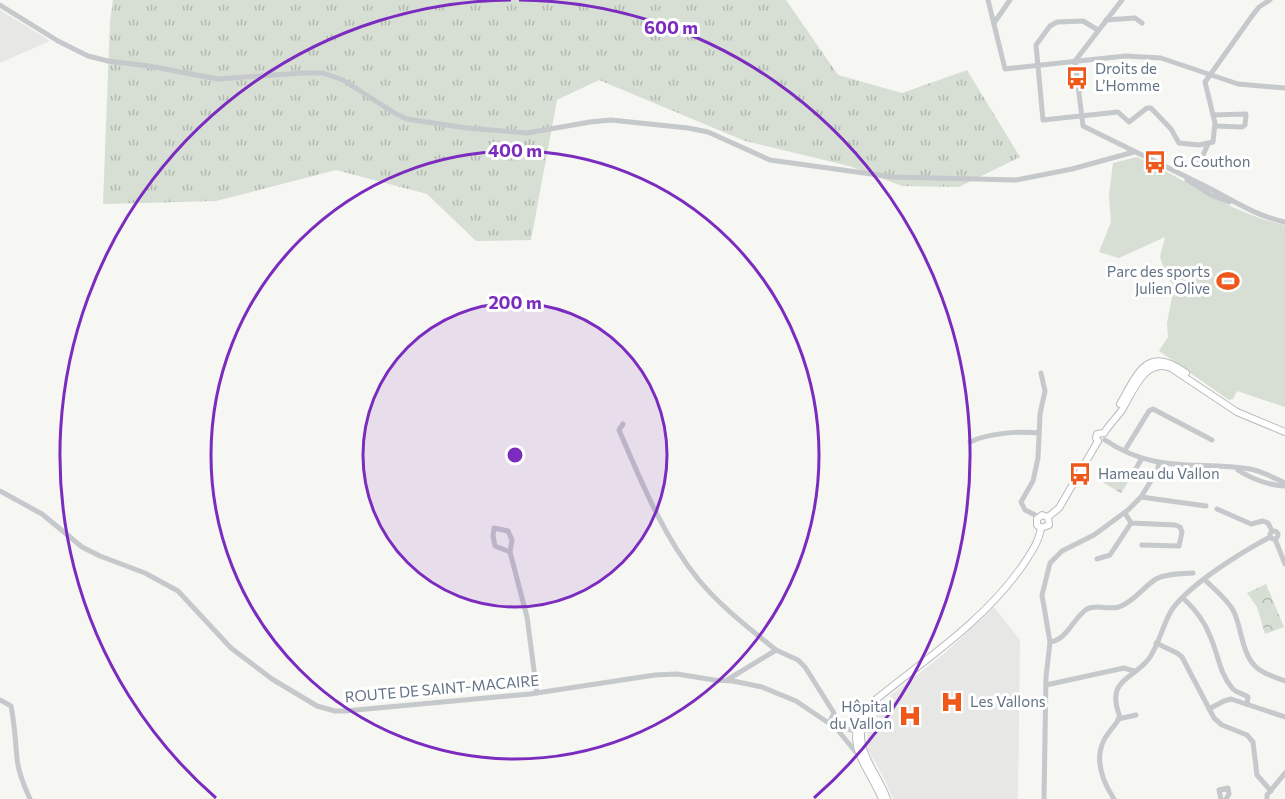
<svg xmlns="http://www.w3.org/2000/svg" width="1285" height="799" viewBox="0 0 1285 799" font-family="Commissioner,sans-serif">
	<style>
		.built { fill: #e7e8e6 }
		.grass { fill: url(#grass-tufts) }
		.park { fill: url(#park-crowns) }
		.pitch { fill: #d7ded3 }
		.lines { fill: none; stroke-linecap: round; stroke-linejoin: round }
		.major-casing { stroke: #b8bcc0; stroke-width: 8 }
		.minor { stroke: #c5c9cc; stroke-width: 5 }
		.major { stroke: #fff; stroke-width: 6 }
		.ring { fill: none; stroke: #7b2cbf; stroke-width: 3 }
		.labels { text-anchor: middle; stroke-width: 6; stroke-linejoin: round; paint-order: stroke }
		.poi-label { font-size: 15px; fill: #637486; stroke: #fff; text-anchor: start }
		.street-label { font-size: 15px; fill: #637486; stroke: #fff }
		.centre { fill: #7b2cbf; stroke: #fff; stroke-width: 3 }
		.ring-label { font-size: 18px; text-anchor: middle; font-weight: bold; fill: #7b2cbf; stroke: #fff; stroke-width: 6; stroke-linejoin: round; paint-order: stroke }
	</style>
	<defs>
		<pattern id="grass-tufts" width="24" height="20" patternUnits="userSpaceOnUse" patternTransform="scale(1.5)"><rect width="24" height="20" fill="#d7ded3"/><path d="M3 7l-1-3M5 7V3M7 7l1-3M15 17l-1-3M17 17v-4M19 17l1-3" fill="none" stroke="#b2b9b1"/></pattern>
		<pattern id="park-crowns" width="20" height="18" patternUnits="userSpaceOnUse" patternTransform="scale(1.5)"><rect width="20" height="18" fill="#d7ded3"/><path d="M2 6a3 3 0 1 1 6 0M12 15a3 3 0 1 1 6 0" fill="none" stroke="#b2b9b1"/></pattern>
	</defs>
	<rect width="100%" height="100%" fill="#f6f6f2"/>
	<g class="built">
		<polygon points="0,10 50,41 0,63"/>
		<polygon points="994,607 1020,640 1018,799 893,799 884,778 868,750 867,726 878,709 891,695 945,653"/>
	</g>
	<polygon class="grass" points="113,0 786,0 838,75 902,93 967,70 1020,157 959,187 902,186 849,166 745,141 599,80 557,100 531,240 476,241 427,194 336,170 216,201 103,204 110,22"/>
	<g class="park">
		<polygon points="1112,470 1130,479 1121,493 1104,483"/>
		<polygon points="1266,584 1284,627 1265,634 1257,607 1247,593"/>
	</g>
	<path class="pitch" d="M1137,157c49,22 94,57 148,68v182l-48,-16 -4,8 -4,1 -70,-49 9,-14 -1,-14 7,-37 -7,-9 -7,-20 5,-20 -46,21 -20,-6 12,-30 -2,-27 4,-32z"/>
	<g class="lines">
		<g class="major-casing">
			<g id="major">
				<path d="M1120,404c18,-31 27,-60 66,-31"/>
				<path d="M1104,433c5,-8 12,-15 18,-23 11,-18 23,-53 49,-42l66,44 48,20"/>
				<polyline points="1098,441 1096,438 1097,434 1104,433"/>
				<polyline points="1048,517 1059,508 1098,441"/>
				<polyline points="1041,528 1037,525 1037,519 1042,515 1048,517"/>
				<polyline points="1041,528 1049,525 1048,517"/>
				<path d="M870,709c-24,35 6,59 17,90"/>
				<path d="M882,799c-14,-34 -42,-57 -14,-93 54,-45 114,-82 155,-141 7,-11 16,-23 18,-37"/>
			</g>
		</g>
		<g class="minor">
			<polyline points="988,0 1005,69 1125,56 1161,58 1238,84 1285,88"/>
			<polyline points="0,5 58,41 88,56 108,61 149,66 218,79 302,73 323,73 343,80 396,114 407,119 467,128 527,133 590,122 611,120 688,128 708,132 770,160 893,177 1016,180 1072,169 1134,152"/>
			<polyline points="1106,20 1135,18 1142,23"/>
			<polyline points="994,23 1010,0"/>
			<polyline points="1098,30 1083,21 1057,22 1050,26 1036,45 1043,120 1118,112 1129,122 1147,108 1151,108 1171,129 1179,143 1199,145 1213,142 1215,123 1205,82 1252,16 1259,7 1270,0"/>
			<path d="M1075,61l8,65c40,20 81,40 122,60 26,13 50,30 80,36"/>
			<polyline points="1075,61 1122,0"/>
			<polyline points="1213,115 1246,114 1245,125 1242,127 1216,126"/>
			<polyline points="1200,162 1208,144"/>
			<polyline points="1187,180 1211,195 1229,202"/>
			<path d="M623,424l-4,6c22,51 44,106 79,149 23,28 51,49 78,71"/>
			<path d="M1105,440c50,34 91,21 145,29 12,2 24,9 35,14"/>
			<path d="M970,442c18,-9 49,-11 69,-9"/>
			<polyline points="1125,450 1149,411 1153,409 1212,440"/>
			<path d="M1238,470c12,8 32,16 47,16"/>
			<polyline points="1130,479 1142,458"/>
			<polyline points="0,491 42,514 82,547 100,556 145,573 178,591 231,648 272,679 317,706 335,711 345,711 530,694 655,675 677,674 714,680 733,681 762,687 796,701 836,728 859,756"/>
			<polyline points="1141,497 1206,506"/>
			<polyline points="1217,509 1251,524 1263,521 1268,523 1272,531"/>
			<polyline points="1125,513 1131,523 1175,525 1180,527 1182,532 1179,546 1142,545"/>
			<polyline points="1039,517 1025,510 1021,502 1033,481 1038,458 1040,414 1045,391 1041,373"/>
			<circle cx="1274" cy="535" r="4"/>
			<polyline points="1275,539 1285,564"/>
			<polyline points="510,552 495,546 493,536 494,528 508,531 512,540 510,552 527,617 537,693"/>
			<polyline points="1097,559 1110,555 1131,523"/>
			<path d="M1204,579c10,10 22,19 29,31 9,17 8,43 23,57 7,7 19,10 29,14"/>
			<path d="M1183,598c12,11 21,22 27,38 8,17 9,36 22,52 4,5 11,5 16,9l-1,7"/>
			<path d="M1050,642c17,-2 23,-24 37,-33 9,-5 22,1 32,-2 16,-6 24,-20 37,-28 11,-6 25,-5 37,-6"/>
			<polyline points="1156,643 1177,653 1182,657 1214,718 1222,725 1247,735 1253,742 1257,775 1271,791"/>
			<polyline points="727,680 776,650 798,660 805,667 834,713 829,723"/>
			<polyline points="1046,685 1124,668 1134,671"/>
			<path d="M0,700l11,6c4,20 4,33 6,52 1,14 7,28 13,41"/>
			<polyline points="1209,709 1224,701 1231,699 1285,717"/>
			<polyline points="1118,719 1136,715"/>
			<polyline points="838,728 858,731"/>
			<polyline points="1044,799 1046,677 1050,642 1042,595 1050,563 1062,551 1094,535 1128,510 1141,497 1157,471 1159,463"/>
			<path d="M1114,799c-11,-17 -20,-39 -10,-59 4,-8 12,-15 16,-23 -14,-36 9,-36 27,-56 11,-12 16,-39 26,-53 20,-26 69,-56 97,-71"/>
			<polyline points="1221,799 1219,790 1228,788 1229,794 1226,799"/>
			<polyline points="1267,799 1267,795 1285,773"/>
		</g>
		<use href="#major" class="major"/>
	</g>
	<circle cx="515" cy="455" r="152" fill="#7b2cbf" fill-opacity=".12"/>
	<g class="ring">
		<circle cx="515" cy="455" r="152"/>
		<circle cx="515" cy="455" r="304"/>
		<path d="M216 798A455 455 0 0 1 511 0M519 0A455 455 0 0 1 814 798"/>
	</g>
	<defs>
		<g id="bus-bare" transform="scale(1.8)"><path d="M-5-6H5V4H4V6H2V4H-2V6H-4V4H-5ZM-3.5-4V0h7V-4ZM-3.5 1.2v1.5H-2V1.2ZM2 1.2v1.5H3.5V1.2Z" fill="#ee581a" stroke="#fff" stroke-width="2.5" paint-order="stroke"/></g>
		<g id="stadium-bare" transform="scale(1.8)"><path d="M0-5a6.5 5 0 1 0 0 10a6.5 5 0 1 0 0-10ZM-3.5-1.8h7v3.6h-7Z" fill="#ee581a" stroke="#fff" stroke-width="2.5" paint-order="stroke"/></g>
		<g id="hospital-bare" transform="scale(1.8)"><path d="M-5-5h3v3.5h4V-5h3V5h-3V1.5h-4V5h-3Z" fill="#ee581a" stroke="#fff" stroke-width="2.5" paint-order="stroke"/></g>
	</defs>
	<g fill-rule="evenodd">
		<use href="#bus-bare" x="1077" y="78"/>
		<use href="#bus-bare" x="1155" y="162"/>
		<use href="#stadium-bare" x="1228" y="281"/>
		<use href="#bus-bare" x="1080" y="474"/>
		<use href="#hospital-bare" x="952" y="702"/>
		<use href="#hospital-bare" x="910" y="716"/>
	</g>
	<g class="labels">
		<g class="poi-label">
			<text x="1095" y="74">Droits de<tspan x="1095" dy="17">L’Homme</tspan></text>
			<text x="1173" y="167">G. Couthon</text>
			<text x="1210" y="277" text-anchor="end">Parc des sports<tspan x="1210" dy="17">Julien Olive</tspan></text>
			<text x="1098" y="479">Hameau du Vallon</text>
			<text x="970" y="707">Les Vallons</text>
			<text x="892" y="712" text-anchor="end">Hôpital<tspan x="892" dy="17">du Vallon</tspan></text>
		</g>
		<g class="street-label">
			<text transform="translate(442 689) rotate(-5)" y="5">ROUTE DE SAINT-MACAIRE</text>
		</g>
	</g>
	<circle cx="515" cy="455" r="9" class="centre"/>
	<g class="ring-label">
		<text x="671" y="34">600 m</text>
		<text x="515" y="157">400 m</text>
		<text x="515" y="309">200 m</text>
	</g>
</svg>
